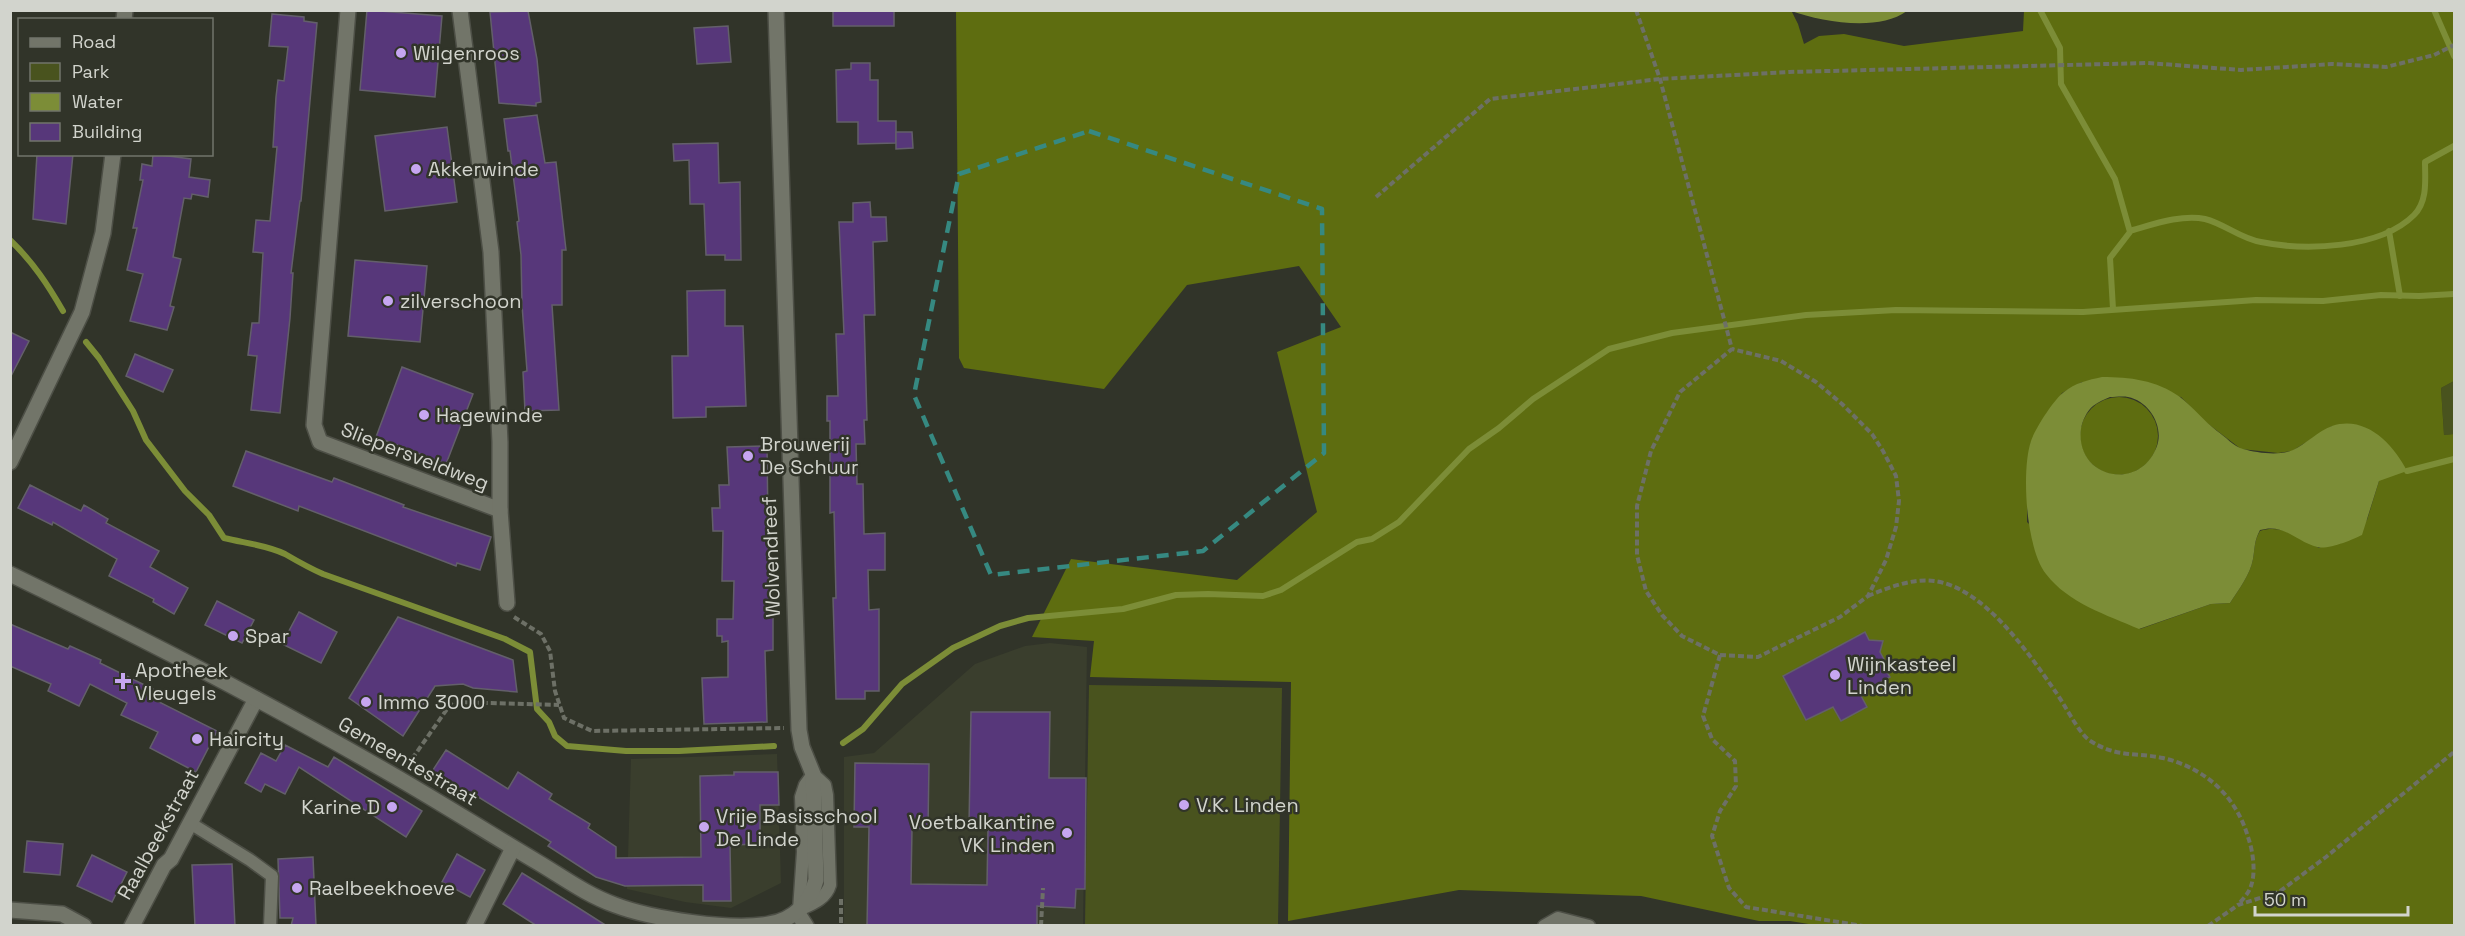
<svg xmlns="http://www.w3.org/2000/svg" width="2465" height="936" viewBox="0 0 2465 936" font-family="'Space Grotesk',sans-serif">
	<style>
		.built { fill: #3a3e2d }
		.green { fill: #49531e }
		.forest { fill: #5e6d10; fill-rule: evenodd }
		.water { fill: #7c8d37; fill-rule: evenodd }
		.lines { fill: none; stroke-linecap: round; stroke-linejoin: round }
		.stream { stroke: #7c8d37; stroke-width: 6 }
		.building { fill: #57377a; stroke: #635f6a; stroke-width: 1.5 }
		.lane-casing { stroke: #4d4f46; stroke-width: 15 }
		.street-casing { stroke: #4d4f46; stroke-width: 18 }
		.secondary-casing { stroke: #4d4f46; stroke-width: 18 }
		.path { stroke: #6d7066; stroke-width: 4; stroke-dasharray: 6 3; stroke-linecap: butt }
		.lane { stroke: #727569; stroke-width: 12 }
		.street { stroke: #727569; stroke-width: 15 }
		.secondary { stroke: #727569; stroke-width: 15 }
		.marked { fill: none; stroke: #368981; stroke-width: 4.5; stroke-dasharray: 12 8; stroke-linejoin: round }
		.poi-dot { fill: #c6a6f0; stroke: #313429; stroke-width: 2 }
		.labels { text-anchor: middle; stroke-width: 5; stroke-linejoin: round; paint-order: stroke }
		.poi-label { font-size: 20px; fill: #d2d4cd; stroke: #313429; text-anchor: start }
		.street-label { font-size: 20px; fill: #d2d4cd; stroke: #313429 }
	</style>
	<rect width="100%" height="100%" fill="#313429"/>
	<g class="built">
		<polygon points="1050,643 1087,647 1083,925 844,925 844,757 874,753 975,664 1025,646"/>
		<polygon points="777,754 781,883 731,908 685,902 627,889 631,759"/>
	</g>
	<g class="green">
		<polygon points="2454,381 2454,434 2444,435 2441,388"/>
		<polygon points="1089,685 1282,688 1278,925 1085,925"/>
	</g>
	<g class="forest">
		<path d="M1791,10l7,14 6,20 15,-8 25,-2 60,12 119,-15 1,-20h430v370l-13,7 3,47 10,-1v491l-633,1 -31,-5h-31l-118,-25 -182,-6 -171,31 3,-239 -201,-5 4,-36 -62,-4 39,-78 166,21 80,-68 -40,-160 64,-25 -42,-61 -112,19 -83,104 -140,-21 -5,-10 -3,-347zM2082,382l99,15 22,23 38,29 37,4 14,-2 40,-25 47,55 -12,39 -48,28c-19,-10 -37,-24 -59,-17 -6,10 -5,17 -7,28 -3,16 -14,30 -23,44l-19,1 -71,25 -113,-107 1,-54 3,-26 31,-49z"/>
		<circle cx="2119" cy="436" r="39"/>
	</g>
	<g class="water">
		<path d="M1791,11h116c-29,21 -84,11 -116,0z"/>
		<path d="M2102,377c28,0 54,3 78,20 13,10 24,24 37,34 8,5 17,16 26,18 14,4 37,7 50,1 13,-6 25,-19 39,-24 34,-11 61,18 75,45l-28,10 -17,54c-10,5 -34,15 -45,12 -22,-6 -33,-24 -57,-17 -6,11 -5,18 -7,29 -3,16 -14,30 -23,44l-19,1 -72,25c-32,-14 -71,-26 -93,-55 -20,-25 -25,-103 -15,-133 4,-12 23,-42 33,-49 11,-9 24,-12 38,-15zM2110,397c5,0 13,-1 18,0 21,4 36,29 29,49 -17,47 -82,32 -76,-17 1,-8 6,-18 12,-23 5,-4 12,-7 17,-9z"/>
	</g>
	<g class="lines">
		<g class="stream">
			<polyline points="2040,10 2060,48 2061,84 2115,179 2130,232 2110,258 2113,309"/>
			<polyline points="2434,10 2454,56"/>
			<path d="M2133,230c21,-6 50,-16 72,-11 20,5 36,20 56,23 44,9 119,7 153,-27 14,-14 11,-36 11,-53l29,-16"/>
			<polyline points="2389,231 2400,296"/>
			<path d="M10,240c23,22 38,45 53,71"/>
			<path d="M86,342l13,16 34,53 13,29 39,51 24,24 15,23c20,5 43,7 61,16 12,7 24,14 38,20l182,65 25,13 7,57 12,13 6,14 12,10 59,5h53l95,-5"/>
			<polyline points="2407,471 2454,459"/>
			<polyline points="843,743 863,729 902,684 953,648 1000,626 1028,618 1123,609 1176,595 1208,594 1263,596 1281,590 1357,542 1372,539 1399,522 1469,449 1499,428 1533,399 1609,349 1672,333 1806,315 1896,310 2083,312 2256,300 2323,301 2381,295 2419,296 2454,294"/>
		</g>
	</g>
	<g class="building">
		<polygon points="367,10 442,16 435,97 360,90"/>
		<rect x="833" y="10" width="61" height="16"/>
		<polygon points="528,11 537,59 541,102 536,103 536,106 499,103 490,12"/>
		<polygon points="272,14 304,17 304,21 317,23 301,201 300,201 291,273 293,273 290,318 280,413 251,410 257,356 248,355 252,323 259,323 263,253 253,252 256,220 270,221 277,147 273,147 276,97 278,80 284,81 288,47 269,46"/>
		<polygon points="728,26 731,62 697,64 694,28"/>
		<polygon points="851,63 870,63 870,80 878,80 878,121 896,121 896,143 858,144 858,122 837,122 836,70 851,69"/>
		<polygon points="537,115 545,163 556,162 566,250 562,250 562,305 552,305 559,410 525,411 523,372 527,371 522,305 521,255 517,222 519,221 510,151 508,151 504,119"/>
		<polygon points="447,127 457,202 385,211 375,136"/>
		<polygon points="896,132 912,132 913,148 896,149"/>
		<polygon points="718,143 719,183 740,182 741,260 725,260 725,255 706,255 704,204 690,204 689,160 674,161 673,144"/>
		<polygon points="37,154 73,154 66,224 33,219"/>
		<polygon points="153,154 191,159 189,177 210,180 208,197 192,194 191,199 184,198 173,257 181,259 170,306 174,307 167,330 130,321 143,274 127,270 137,228 133,228 143,180 140,180 142,164 152,166"/>
		<polygon points="870,202 871,217 886,217 887,241 873,242 875,315 864,315 867,420 864,420 865,444 856,444 857,484 863,484 864,534 885,533 885,570 868,570 869,610 879,609 879,691 865,691 865,699 836,699 833,598 836,598 834,512 830,513 830,421 827,421 827,396 838,396 836,334 844,334 839,222 853,222 853,203"/>
		<polygon points="355,260 427,266 420,342 348,336"/>
		<polygon points="725,290 725,326 743,326 746,406 706,407 706,417 673,418 672,356 688,356 687,291"/>
		<polygon points="10,332 29,341 10,378"/>
		<polygon points="135,354 173,370 163,392 126,376"/>
		<polygon points="402,367 473,394 446,464 376,437"/>
		<polygon points="767,446 769,609 773,609 773,650 765,651 767,722 704,724 702,678 728,677 728,641 722,642 722,636 717,636 717,619 733,619 734,581 722,581 723,531 713,531 712,508 720,508 719,485 729,485 727,447"/>
		<polygon points="246,451 332,482 334,478 404,505 403,507 491,537 480,570 457,563 456,566 299,506 298,511 233,486"/>
		<polygon points="30,485 81,511 84,505 108,519 106,523 159,551 150,567 188,588 174,614 153,602 154,599 109,576 117,559 53,522 52,525 18,508"/>
		<polygon points="217,601 254,620 242,643 205,625"/>
		<polygon points="299,612 337,632 321,663 282,644"/>
		<polygon points="398,617 513,660 517,692 473,688 463,684 435,686 403,736 349,698"/>
		<polygon points="10,624 68,649 70,646 101,660 100,663 161,693 157,701 217,731 196,772 150,748 158,732 121,715 127,703 90,684 79,706 48,691 51,684 10,666"/>
		<polygon points="1865,632 1869,640 1883,641 1880,652 1886,663 1885,669 1890,677 1862,692 1860,694 1867,707 1841,721 1833,707 1806,720 1783,676"/>
		<polygon points="971,712 1050,712 1049,778 1086,778 1085,889 1076,889 1075,908 1037,906 1037,926 867,926 869,827 854,827 855,763 929,764 928,828 912,829 911,884 987,885 988,828 969,826"/>
		<polygon points="285,745 328,767 334,757 422,811 406,837 299,767 285,794 265,784 261,792 245,783 261,753 276,761"/>
		<polygon points="446,750 508,789 518,772 552,794 549,799 590,824 588,828 616,847 616,858 701,857 700,776 734,775 734,772 778,772 779,805 760,805 760,844 730,845 731,901 703,901 703,885 625,886 596,877 548,846 551,842 472,793 469,797 431,773"/>
		<polygon points="27,841 63,844 60,875 24,872"/>
		<polygon points="457,854 485,870 470,897 442,882"/>
		<polygon points="92,855 127,872 112,902 77,886"/>
		<polygon points="313,857 316,926 291,926 293,918 280,918 278,859"/>
		<polygon points="232,864 235,926 195,926 192,865"/>
		<polygon points="522,873 577,907 607,926 537,926 503,904"/>
	</g>
	<g class="lines">
		<g class="lane-casing">
			<g id="lane">
				<path d="M813,774l12,11 2,10 3,90c-4,14 -18,19 -31,25l4,-58 -2,-55 4,-12z"/>
				<polyline points="190,823 250,860 272,876 270,926"/>
				<polyline points="1544,926 1558,918 1589,926"/>
			</g>
		</g>
		<g class="street-casing">
			<g id="street">
				<polyline points="348,10 314,425 320,442 500,510"/>
				<polyline points="460,10 491,252 500,442 500,510 507,603"/>
				<polyline points="124,20 125,10"/>
				<polyline points="10,462 82,312 103,233 113,154"/>
				<polyline points="10,910 62,914 84,926"/>
				<polyline points="797,912 806,926"/>
				<polyline points="132,926 164,865 171,859 256,699"/>
			</g>
		</g>
		<g class="secondary-casing">
			<g id="secondary">
				<path d="M10,574c124,60 248,123 367,192 55,31 108,65 162,97 25,15 48,32 76,42 37,14 116,26 154,19 25,-4 41,-21 47,-44l-3,-106 -11,-27 -3,-17 -23,-720"/>
				<polyline points="474,926 513,848"/>
			</g>
		</g>
		<g class="path">
			<polyline points="1636,10 1660,79 1732,349 1680,392 1651,451 1637,506 1637,555 1646,591 1662,615 1682,636 1720,655 1703,716 1712,739 1735,761 1736,786 1720,811 1712,836 1729,888 1746,907 1863,926"/>
			<polyline points="1376,197 1490,99 1660,79 1789,72 2148,63 2241,70 2332,64 2386,67 2434,55 2454,45"/>
			<path d="M1868,596c19,-8 44,-18 66,-15 49,6 94,71 121,110 9,12 23,41 34,49 27,18 46,12 74,18 42,10 73,38 85,79 5,14 8,35 3,49 -2,7 -9,14 -13,19"/>
			<polyline points="514,617 541,634 550,651 555,691 564,718 592,731 784,728"/>
			<polyline points="1720,655 1758,657 1840,617 1868,596 1886,560 1896,527 1899,501 1896,476 1883,451 1872,434 1842,404 1816,382 1781,361 1732,349"/>
			<polyline points="407,766 452,702 559,705"/>
			<polyline points="841,899 841,926"/>
			<polyline points="1041,926 1043,888"/>
			<polyline points="2208,926 2238,905 2279,892 2326,857 2454,752"/>
		</g>
		<use href="#lane" class="lane"/>
		<use href="#street" class="street"/>
		<use href="#secondary" class="secondary"/>
	</g>
	<path class="marked" d="M1089,131l233,78 2,244 -121,98 -212,24 -77,-180 45,-221z"/>
	<g class="poi-dot">
		<circle cx="401" cy="53" r="6"/>
		<circle cx="416" cy="169" r="6"/>
		<circle cx="388" cy="301" r="6"/>
		<circle cx="424" cy="415" r="6"/>
		<circle cx="748" cy="456" r="6"/>
		<circle cx="233" cy="636" r="6"/>
		<circle cx="1835" cy="675" r="6"/>
		<path d="M120 672h6v6h6v6h-6v6h-6v-6h-6v-6h6z"/>
		<circle cx="366" cy="702" r="6"/>
		<circle cx="197" cy="739" r="6"/>
		<circle cx="1184" cy="805" r="6"/>
		<circle cx="392" cy="807" r="6"/>
		<circle cx="704" cy="827" r="6"/>
		<circle cx="1067" cy="833" r="6"/>
		<circle cx="297" cy="888" r="6"/>
	</g>
	<g class="labels">
		<g class="poi-label">
			<text x="413" y="60">Wilgenroos</text>
			<text x="428" y="176">Akkerwinde</text>
			<text x="400" y="308">zilverschoon</text>
			<text x="436" y="422">Hagewinde</text>
			<text x="760" y="451">Brouwerij<tspan x="760" dy="23">De Schuur</tspan></text>
			<text x="245" y="643">Spar</text>
			<text x="1847" y="671">Wijnkasteel<tspan x="1847" dy="23">Linden</tspan></text>
			<text x="135" y="677">Apotheek<tspan x="135" dy="23">Vleugels</tspan></text>
			<text x="378" y="709">Immo 3000</text>
			<text x="209" y="746">Haircity</text>
			<text x="1196" y="812">V.K. Linden</text>
			<text x="380" y="814" text-anchor="end">Karine D</text>
			<text x="716" y="823">Vrije Basisschool<tspan x="716" dy="23">De Linde</tspan></text>
			<text x="1055" y="829" text-anchor="end">Voetbalkantine<tspan x="1055" dy="23">VK Linden</tspan></text>
			<text x="309" y="895">Raelbeekhoeve</text>
		</g>
		<g class="street-label">
			<text transform="translate(415 456) rotate(21)" y="7">Sliepersveldweg</text>
			<text transform="translate(771 557) rotate(-92)" y="7">Wolvendreef</text>
			<text transform="translate(408 761) rotate(30)" y="7">Gemeentestraat</text>
			<text transform="translate(158 834) rotate(-61)" y="7">Raalbeekstraat</text>
		</g>
	</g>
	<rect width="2465" height="936" fill="none" stroke="#d2d4cd" stroke-width="24"/>
	<rect x="18" y="18" width="195" height="138" fill="#313429" stroke="#71746b" stroke-width="1.5"/>
	<rect x="30" y="38" width="30" height="9" fill="#727569" stroke="#71746b" stroke-width="1.5"/>
	<text x="72" y="48" font-size="18" fill="#d2d4cd">Road</text>
	<rect x="30" y="63" width="30" height="18" fill="#49531e" stroke="#71746b" stroke-width="1.5"/>
	<text x="72" y="78" font-size="18" fill="#d2d4cd">Park</text>
	<rect x="30" y="93" width="30" height="18" fill="#7c8d37" stroke="#71746b" stroke-width="1.5"/>
	<text x="72" y="108" font-size="18" fill="#d2d4cd">Water</text>
	<rect x="30" y="123" width="30" height="18" fill="#57377a" stroke="#71746b" stroke-width="1.5"/>
	<text x="72" y="138" font-size="18" fill="#d2d4cd">Building</text>
	<path d="M2255 906v9h153v-9" fill="none" stroke="#d2d4cd" stroke-width="3"/>
	<text x="2264" y="906" font-size="18" fill="#d2d4cd" stroke="#313429" stroke-width="4.5" paint-order="stroke">50 m</text>
</svg>
